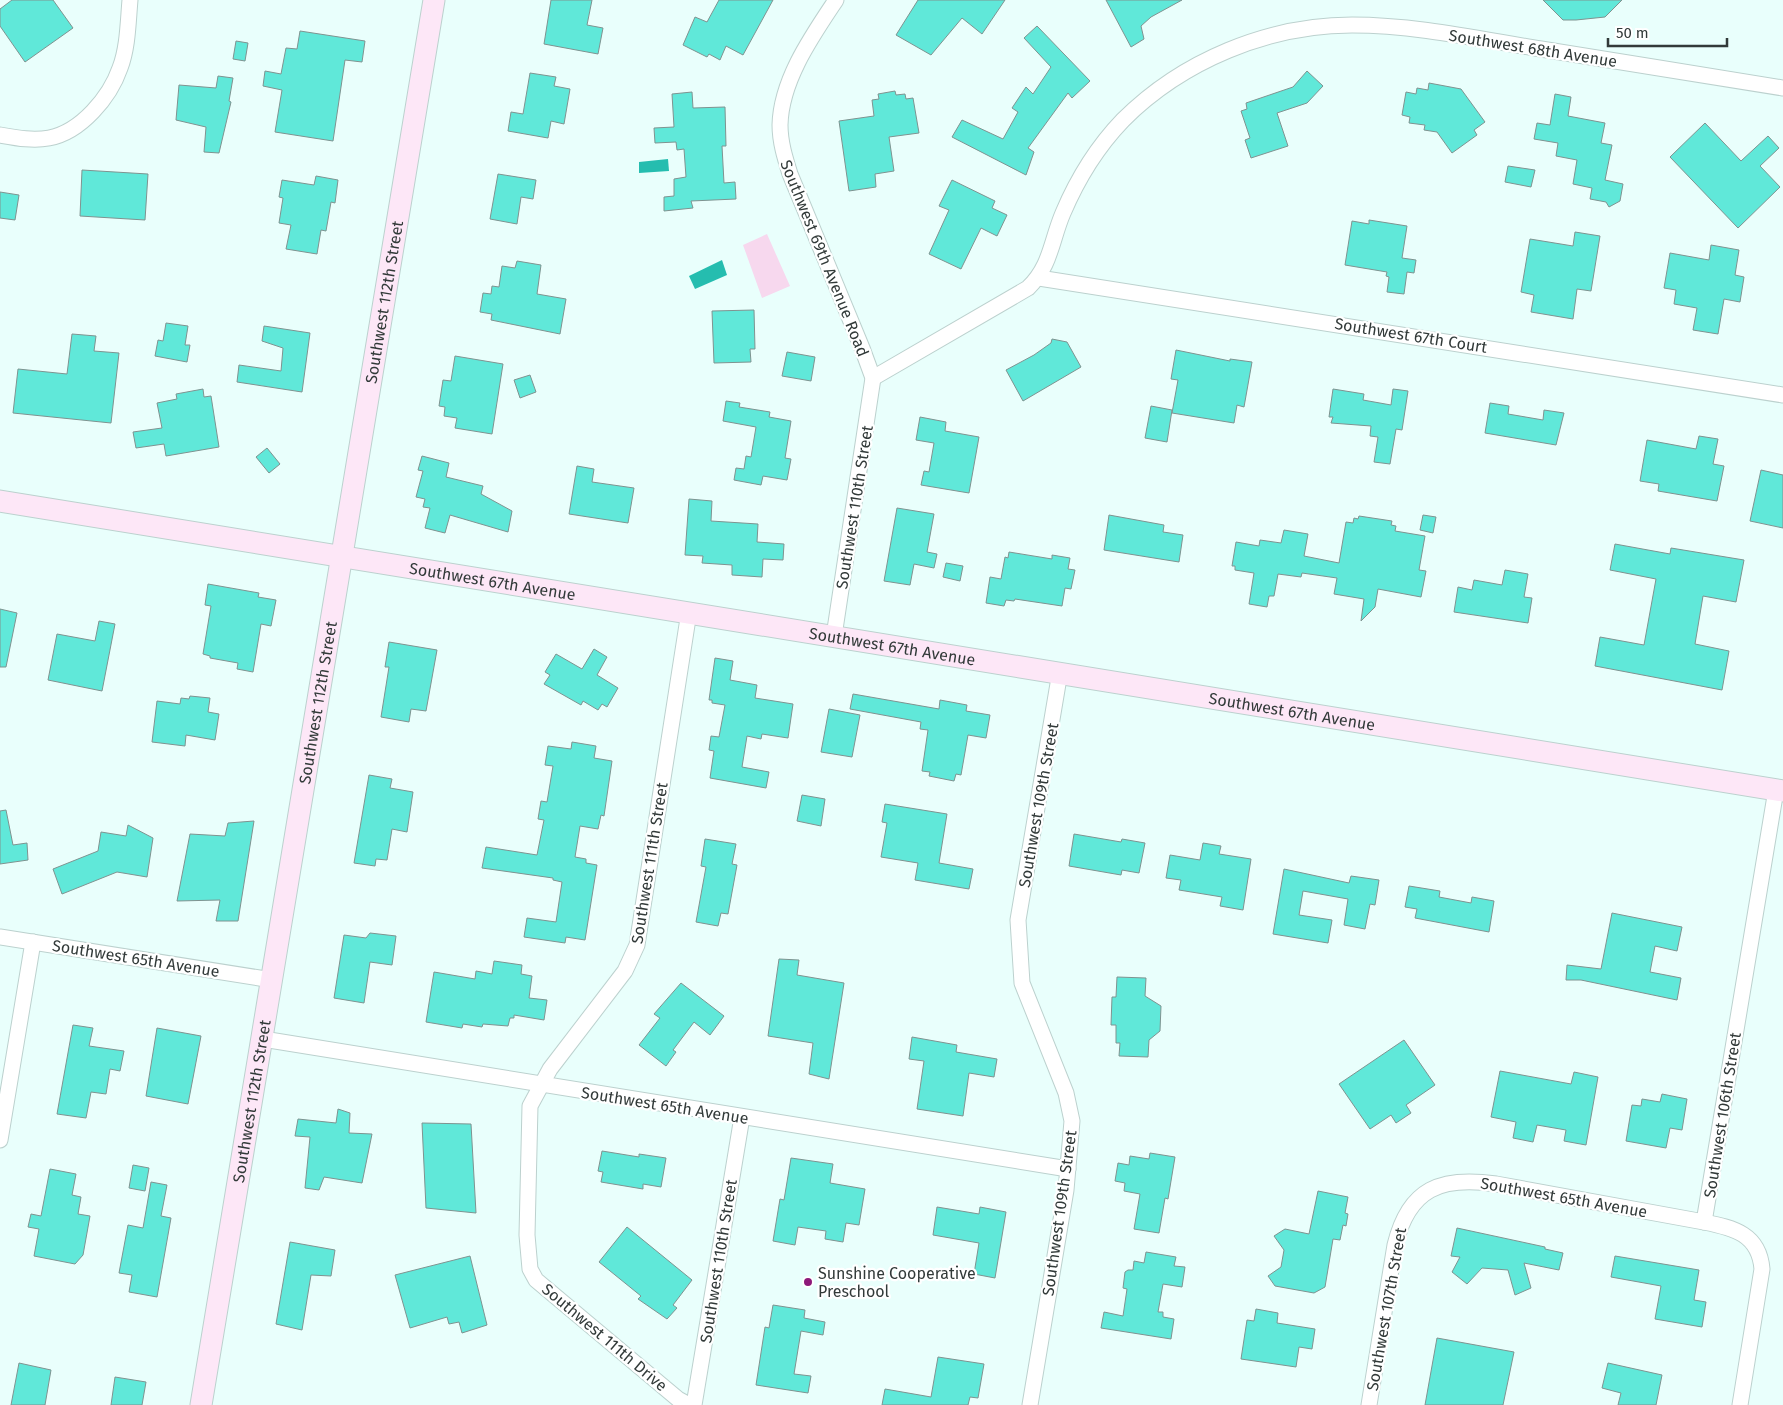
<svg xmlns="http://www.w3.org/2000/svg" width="1783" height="1405" viewBox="0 0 1783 1405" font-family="'Fira Sans',sans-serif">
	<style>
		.green { fill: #f7d8ee }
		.water { fill: #25bdaf }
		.building { fill: #60e8d9; stroke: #7f9390 }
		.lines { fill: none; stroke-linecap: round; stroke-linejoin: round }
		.minor-casing { stroke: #bcd1ce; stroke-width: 17 }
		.secondary-casing { stroke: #bcd1ce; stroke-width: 23 }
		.minor { stroke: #fff; stroke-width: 15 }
		.secondary { stroke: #fde7f7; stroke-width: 21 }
		.poi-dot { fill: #8d197a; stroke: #fff; stroke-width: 2 }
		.labels { text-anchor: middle; stroke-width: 4.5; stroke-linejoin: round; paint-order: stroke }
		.street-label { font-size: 16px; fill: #323a39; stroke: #fff }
		.poi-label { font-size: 16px; fill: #323a39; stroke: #fff; text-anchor: start }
	</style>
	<rect width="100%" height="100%" fill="#e9fffc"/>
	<polygon class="green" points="767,234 790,286 762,298 743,245"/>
	<g class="water">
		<polygon points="668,159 669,171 639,173 639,162"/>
		<polygon points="722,260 727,275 695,289 689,276"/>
	</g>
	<g class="building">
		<polygon points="12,0 53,0 73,28 25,62 0,26 0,9"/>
		<polygon points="551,0 592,0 587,25 603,28 598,54 544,44"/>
		<polygon points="719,0 773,0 743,55 726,46 720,60 709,54 707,57 683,45 695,17 707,22"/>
		<polygon points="918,0 1005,0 982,34 962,18 931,55 896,35"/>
		<polygon points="1106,0 1182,0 1151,17 1141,26 1144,39 1131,47"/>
		<polygon points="1543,0 1622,0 1605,17 1576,20 1563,20"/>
		<polygon points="1037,26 1090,81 1072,98 1068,93 1028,148 1034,152 1026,175 952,137 962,120 1003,139 1018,112 1012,108 1026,87 1033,94 1051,67 1024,38"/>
		<polygon points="300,31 365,41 362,62 345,60 333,141 275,132 282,90 263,86 265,71 281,74 286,48 297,49"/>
		<polygon points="236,41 248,43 245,61 233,59"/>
		<polygon points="1307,71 1323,86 1307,103 1277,113 1288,146 1251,158 1245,140 1250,138 1241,111 1247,109 1246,103 1293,87"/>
		<polygon points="530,73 556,77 554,86 570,89 564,124 551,121 548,138 508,131 511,112 523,114"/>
		<polygon points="218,76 233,78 229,101 231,102 219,153 204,152 206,127 176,120 179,85 216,88"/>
		<polygon points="1429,83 1461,89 1485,122 1474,130 1477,135 1452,153 1437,132 1424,130 1425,125 1409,123 1410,117 1402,115 1406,92 1416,94 1417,88 1428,90"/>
		<polygon points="895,91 896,95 905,94 906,99 913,98 919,133 889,137 894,171 875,174 876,187 849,191 839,121 874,116 872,100 879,99 878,94"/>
		<polygon points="692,92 693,108 725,107 726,146 722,146 724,183 735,182 736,199 691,201 693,208 664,211 664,197 674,196 674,179 686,177 684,149 677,150 676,142 655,143 654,128 674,127 672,94"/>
		<polygon points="1555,94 1571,97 1568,116 1605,123 1601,143 1612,145 1605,180 1623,184 1620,201 1609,207 1606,202 1590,199 1592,188 1573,184 1577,160 1556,156 1558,143 1534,139 1537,123 1550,125"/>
		<polygon points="1705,123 1741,161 1768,136 1779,148 1760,166 1780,187 1738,228 1670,157"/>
		<polygon points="1508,166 1535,170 1531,187 1505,182"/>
		<polygon points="82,170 148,174 145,220 80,216"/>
		<polygon points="498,174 536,180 533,199 521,197 517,224 490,219"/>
		<polygon points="316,176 338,180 335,203 331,202 326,231 321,230 317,254 286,249 291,225 279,223 283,198 279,197 282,180 314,185"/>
		<polygon points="952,180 995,201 992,208 1007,215 997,236 981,228 961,269 929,254 949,210 939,206"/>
		<polygon points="0,192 19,195 15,220 0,218"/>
		<polygon points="1369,220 1407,226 1402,258 1416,260 1414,273 1407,272 1404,294 1387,292 1389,277 1386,276 1387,272 1345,265 1352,221 1369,224"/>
		<polygon points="1575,232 1600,236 1591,291 1577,289 1573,319 1531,312 1534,295 1521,292 1530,239 1573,246"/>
		<polygon points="1711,245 1739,250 1735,275 1744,277 1740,302 1724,299 1718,334 1693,330 1697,308 1674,304 1676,290 1664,288 1670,253 1709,260"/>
		<polygon points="517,261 541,265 537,294 566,299 560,334 491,320 492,314 480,312 483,293 491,294 492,286 499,287 502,266 515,268"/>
		<polygon points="754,310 755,349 750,349 751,362 714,363 712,311"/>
		<polygon points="166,323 188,326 185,345 190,345 187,362 155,356 158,340 163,341"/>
		<polygon points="264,326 310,333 302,392 237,382 239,365 281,371 283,348 262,341"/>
		<polygon points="72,334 96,336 94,351 119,353 111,423 13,413 18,369 67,374"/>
		<polygon points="1052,339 1067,342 1081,367 1023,401 1006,370 1034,355 1051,343"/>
		<polygon points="1176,350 1230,361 1230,359 1252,362 1244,407 1237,405 1234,423 1172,413 1178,380 1171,379"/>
		<polygon points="787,352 815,357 811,381 782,376"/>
		<polygon points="455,356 503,364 492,434 455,428 457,418 444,416 445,407 439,406 443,380 451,381"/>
		<polygon points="530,375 536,392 520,398 514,380"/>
		<polygon points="203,389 204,397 211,396 219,447 166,456 164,444 136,448 133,432 162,428 157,403 177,399 176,394"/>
		<polygon points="1333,389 1364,394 1363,400 1391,405 1393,389 1408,391 1402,430 1396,429 1390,464 1374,462 1378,437 1370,436 1371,426 1331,423 1333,417 1329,417"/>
		<polygon points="726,401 740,403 739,407 770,412 769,417 791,421 785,458 791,459 787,480 763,476 761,485 734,480 736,468 744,469 746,456 751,457 756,427 723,421"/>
		<polygon points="1490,403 1509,406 1508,414 1543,420 1544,410 1564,413 1556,445 1485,433"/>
		<polygon points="1151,406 1172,410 1167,442 1145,438"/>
		<polygon points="920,417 946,422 945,431 979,437 969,493 921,485 924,471 929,472 934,443 916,440"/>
		<polygon points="1699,436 1718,439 1713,464 1724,466 1717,501 1658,491 1659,484 1640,481 1647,440 1696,449"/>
		<polygon points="267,448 280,464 269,473 256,457"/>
		<polygon points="422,456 449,463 446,477 483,486 481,494 512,511 508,532 450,515 445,533 425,528 430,508 423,507 425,499 416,497 423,471 418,470"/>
		<polygon points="577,466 594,469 592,482 634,488 628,523 569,514"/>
		<polygon points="1761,470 1783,475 1783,528 1750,521"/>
		<polygon points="689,499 712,501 711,521 758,524 757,542 784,544 783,560 763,559 762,577 732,575 732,565 702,563 703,556 685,555"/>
		<polygon points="897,508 934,514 927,552 937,554 934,568 914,564 910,585 884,581"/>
		<polygon points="1109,515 1164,525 1163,532 1183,535 1179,562 1104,550"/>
		<polygon points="1423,515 1436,517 1433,533 1420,530"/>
		<polygon points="1359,516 1392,521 1391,525 1396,526 1395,531 1425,536 1419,570 1426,571 1421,597 1378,589 1375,607 1361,621 1364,599 1334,594 1337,578 1302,573 1301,577 1278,574 1274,596 1269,596 1267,607 1249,604 1254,573 1235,570 1235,566 1232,566 1236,542 1259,546 1260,540 1281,543 1284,530 1308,534 1304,556 1339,563 1346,522 1353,523 1354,518 1358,519"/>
		<polygon points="1615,544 1670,554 1671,548 1744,560 1736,602 1703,596 1695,644 1729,651 1722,690 1595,666 1600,637 1644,645 1656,579 1610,570"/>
		<polygon points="1009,552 1052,559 1052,555 1070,558 1068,569 1075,570 1071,589 1065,588 1062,606 1015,599 1014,601 1006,600 1004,606 986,603 990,577 1001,579 1005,557 1008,558"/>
		<polygon points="946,563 963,566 960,581 943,577"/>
		<polygon points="1505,570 1528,574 1524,597 1532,598 1528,623 1454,612 1458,587 1472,590 1474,580 1502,585"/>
		<polygon points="208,584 259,593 258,597 276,600 271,626 261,624 253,672 237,669 238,663 210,658 210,656 203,654 211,606 205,605"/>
		<polygon points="0,609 17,613 6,667 0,667"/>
		<polygon points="99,621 115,624 102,691 48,680 57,634 95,641"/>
		<polygon points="389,642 437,650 426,711 411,709 409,722 381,717 389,667 385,667"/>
		<polygon points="594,649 607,657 597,675 618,688 607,707 602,704 598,710 583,701 581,705 544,684 550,675 545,672 556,654 582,669"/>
		<polygon points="715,658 733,661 730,680 757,685 755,698 793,704 788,738 762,734 761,739 747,736 742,767 769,772 766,788 710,778 714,751 709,750 711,736 719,737 725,705 712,703 712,700 709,700"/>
		<polygon points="853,694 939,709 940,700 967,705 966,711 990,715 986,738 968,735 961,775 956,774 954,781 929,776 930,772 922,771 928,730 920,729 921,722 850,709"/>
		<polygon points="190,696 210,698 208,712 219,714 215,740 186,735 185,746 152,742 157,701 180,704 181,698 189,699"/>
		<polygon points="829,709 860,715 852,757 821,752"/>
		<polygon points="572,742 596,746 594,758 612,761 604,816 601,815 598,829 580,826 575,857 586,859 586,863 597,865 585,940 566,937 565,943 524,937 527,918 556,922 562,882 553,880 553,878 482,868 486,847 537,855 544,820 538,819 541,801 547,802 553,766 545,765 548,746 571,749"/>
		<polygon points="369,775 392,779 390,788 413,792 407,832 392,829 387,860 376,859 375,866 354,863"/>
		<polygon points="802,795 825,799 821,826 797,821"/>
		<polygon points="885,804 947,814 939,863 973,869 969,889 915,880 918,863 881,857 887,823 882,822"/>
		<polygon points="6,810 13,845 27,843 28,860 0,864 0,811"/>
		<polygon points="254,821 238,921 216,921 220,900 177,901 190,834 225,836 228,823"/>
		<polygon points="128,825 153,838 147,877 117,872 62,894 53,869 98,851 101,832 126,836"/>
		<polygon points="1074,834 1121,842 1122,839 1145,843 1139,873 1122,870 1121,875 1069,866"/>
		<polygon points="705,839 736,844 732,864 737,865 728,914 721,913 718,926 696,922 706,867 701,866"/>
		<polygon points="1203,843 1221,846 1219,854 1251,859 1243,910 1220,906 1222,897 1179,890 1181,880 1166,878 1170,855 1200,860"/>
		<polygon points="1284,869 1349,883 1351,876 1379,880 1375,905 1370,904 1365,929 1344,925 1348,899 1303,891 1299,915 1332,920 1328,943 1273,934"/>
		<polygon points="1409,886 1440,891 1439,897 1471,903 1472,897 1494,901 1489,932 1415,918 1417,909 1405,907"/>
		<polygon points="1612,913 1682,927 1677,951 1655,946 1650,972 1681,978 1677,1000 1581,980 1566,980 1567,965 1601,969"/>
		<polygon points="370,933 396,936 392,965 370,962 364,1003 334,998 344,935 366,938"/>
		<polygon points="779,959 799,960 797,975 844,983 829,1079 809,1074 813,1043 768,1036"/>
		<polygon points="494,961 522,965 521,974 532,976 529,998 547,1000 544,1020 514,1015 514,1018 510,1018 508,1026 483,1024 482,1027 463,1024 462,1028 426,1022 434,972 475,979 476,971 492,974"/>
		<polygon points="1117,977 1146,978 1145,996 1161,1006 1160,1031 1149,1040 1148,1057 1119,1056 1120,1043 1116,1043 1116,1025 1111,1025 1112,997 1116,997"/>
		<polygon points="681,983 724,1016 710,1035 694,1022 673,1050 676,1052 666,1066 639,1045 660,1018 654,1014"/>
		<polygon points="73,1025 93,1028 89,1046 124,1051 120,1071 110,1069 106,1094 91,1092 86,1118 57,1114"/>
		<polygon points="157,1028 201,1036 188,1104 146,1096"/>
		<polygon points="912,1037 957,1045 956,1052 997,1059 994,1077 969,1073 963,1116 917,1109 924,1061 909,1059"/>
		<polygon points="1404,1040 1435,1085 1406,1105 1411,1113 1396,1123 1391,1115 1370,1129 1339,1084"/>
		<polygon points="1500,1071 1571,1084 1574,1072 1598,1077 1586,1145 1564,1141 1566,1130 1537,1125 1533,1142 1513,1138 1516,1122 1491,1117"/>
		<polygon points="1662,1094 1687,1099 1682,1130 1670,1128 1666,1148 1626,1141 1632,1105 1641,1106 1642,1099 1660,1102"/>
		<polygon points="338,1109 350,1113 349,1133 372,1134 362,1183 324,1177 319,1190 305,1188 310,1137 295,1136 298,1119 336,1123"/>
		<polygon points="422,1123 471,1124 476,1213 426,1208"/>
		<polygon points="602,1151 639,1157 639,1154 666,1158 661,1187 643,1184 643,1189 601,1182 603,1172 598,1171"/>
		<polygon points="1150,1153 1175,1157 1168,1199 1165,1198 1159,1233 1134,1229 1140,1194 1124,1191 1125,1183 1115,1181 1118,1163 1129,1165 1130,1156 1149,1159"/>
		<polygon points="791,1158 833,1164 830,1183 865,1189 859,1225 846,1223 843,1242 825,1239 826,1231 798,1227 795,1245 773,1241 780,1199 784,1200"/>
		<polygon points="133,1165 149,1168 145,1191 129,1188"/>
		<polygon points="50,1169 76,1174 72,1195 81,1197 78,1214 90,1216 83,1255 75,1264 34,1256 39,1229 28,1227 31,1214 41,1216"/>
		<polygon points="151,1182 167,1185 161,1216 171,1218 157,1297 129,1292 132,1275 119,1273 128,1225 143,1228"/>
		<polygon points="1318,1191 1348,1197 1345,1213 1348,1214 1346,1226 1343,1225 1340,1240 1333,1239 1325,1287 1314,1293 1275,1286 1268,1276 1281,1267 1284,1250 1274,1236 1285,1229 1309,1234"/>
		<polygon points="937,1207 979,1214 980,1207 1006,1212 995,1278 974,1274 979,1243 933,1235"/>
		<polygon points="627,1227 692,1280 673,1305 677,1308 667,1319 638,1299 641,1296 599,1262"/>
		<polygon points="1457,1228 1545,1247 1545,1249 1563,1253 1559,1270 1524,1263 1531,1288 1515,1295 1508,1270 1482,1268 1467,1284 1452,1272 1460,1257 1451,1256"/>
		<polygon points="290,1242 335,1250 331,1276 311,1275 302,1330 276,1324"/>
		<polygon points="1146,1252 1176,1257 1174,1266 1185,1267 1182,1287 1163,1284 1158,1312 1163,1312 1163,1317 1174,1319 1171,1339 1101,1328 1104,1312 1123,1316 1127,1289 1123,1288 1125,1272 1128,1270 1133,1270 1134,1261 1144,1263"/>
		<polygon points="470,1256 487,1325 462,1333 459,1322 449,1324 447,1317 410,1328 395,1275"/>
		<polygon points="1615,1256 1699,1270 1694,1300 1706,1302 1702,1327 1655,1319 1661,1286 1611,1277"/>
		<polygon points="773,1305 805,1310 804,1318 825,1322 823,1335 801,1331 794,1374 811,1376 808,1393 756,1385 765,1327 769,1328"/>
		<polygon points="1256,1309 1278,1313 1277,1323 1315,1329 1312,1349 1299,1347 1296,1367 1241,1359 1247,1320 1254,1321"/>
		<polygon points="1437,1338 1514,1352 1503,1405 1425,1405"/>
		<polygon points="938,1357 984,1364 978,1398 970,1397 968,1405 882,1405 885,1389 931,1397"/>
		<polygon points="19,1363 51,1370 45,1405 11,1405"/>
		<polygon points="1608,1363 1662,1375 1656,1405 1618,1405 1621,1393 1602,1388"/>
		<polygon points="115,1377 146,1382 142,1405 111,1405"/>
	</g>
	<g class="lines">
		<g class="minor-casing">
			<g id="minor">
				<path d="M0,135c17,3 33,6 49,3 32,-6 61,-41 71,-70 8,-21 8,-46 10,-68"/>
				<polyline points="1039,278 1783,395"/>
				<path d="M873,378l155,-90c23,-22 23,-47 35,-75 14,-33 35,-67 60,-93 59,-59 145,-95 229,-95 63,0 127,14 189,24 81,13 161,26 242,39"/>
				<path d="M834,636l39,-258 -11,-30 -72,-174c-5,-16 -10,-32 -10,-49 1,-45 32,-89 56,-125"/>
				<polyline points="0,937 272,980"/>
				<polyline points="263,1039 1068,1169"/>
				<polyline points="0,1140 33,942"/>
				<polyline points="1704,1222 1776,790"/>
				<polyline points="689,1405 678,1399 536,1280 530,1269 527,1235 530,1106 550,1069 625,971 637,945 689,612"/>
				<polyline points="694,1405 742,1117"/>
				<polyline points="1030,1405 1066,1190 1072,1121 1066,1093 1022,983 1018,920 1060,672"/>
				<path d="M1369,1405l26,-160c14,-57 46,-69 101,-61l208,38c30,6 55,12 58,47l-22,136"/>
			</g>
		</g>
		<g class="secondary-casing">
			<g id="secondary">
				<path id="s1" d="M0,501l1783,290"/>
				<path id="s2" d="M201,1405l233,-1405"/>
			</g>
		</g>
		<use href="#minor" class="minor"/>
		<use href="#secondary" class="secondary"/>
	</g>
	<circle class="poi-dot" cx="808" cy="1282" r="5"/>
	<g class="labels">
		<g class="street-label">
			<text transform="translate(1533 48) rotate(9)" y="6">Southwest 68th Avenue</text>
			<text transform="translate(825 258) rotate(68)" y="6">Southwest 69th Avenue Road</text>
			<text dy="6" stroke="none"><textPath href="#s2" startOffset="1118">Southwest 112th Street</textPath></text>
			<text transform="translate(1411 335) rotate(9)" y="6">Southwest 67th Court</text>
			<text transform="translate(854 507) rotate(-81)" y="6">Southwest 110th Street</text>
			<text dy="6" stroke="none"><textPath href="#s1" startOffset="499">Southwest 67th Avenue</textPath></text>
			<text dy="6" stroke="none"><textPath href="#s1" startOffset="904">Southwest 67th Avenue</textPath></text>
			<text dy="6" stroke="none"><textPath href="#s2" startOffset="712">Southwest 112th Street</textPath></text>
			<text dy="6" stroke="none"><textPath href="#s1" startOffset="1309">Southwest 67th Avenue</textPath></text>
			<text transform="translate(1038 805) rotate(-80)" y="6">Southwest 109th Street</text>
			<text transform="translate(649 863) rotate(-81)" y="6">Southwest 111th Street</text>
			<text transform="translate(136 958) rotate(9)" y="6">Southwest 65th Avenue</text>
			<text dy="6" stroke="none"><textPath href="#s2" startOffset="308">Southwest 112th Street</textPath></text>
			<text transform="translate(665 1105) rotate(9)" y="6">Southwest 65th Avenue</text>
			<text transform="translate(1722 1115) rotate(-81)" y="6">Southwest 106th Street</text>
			<text transform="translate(1564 1197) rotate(10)" y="6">Southwest 65th Avenue</text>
			<text transform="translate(1059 1213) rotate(-82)" y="6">Southwest 109th Street</text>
			<text transform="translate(718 1261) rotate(-81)" y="6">Southwest 110th Street</text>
			<text transform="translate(1386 1309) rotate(-80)" y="6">Southwest 107th Street</text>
			<text transform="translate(605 1337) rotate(40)" y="6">Southwest 111th Drive</text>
		</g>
		<g class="poi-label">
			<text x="818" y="1279">Sunshine Cooperative<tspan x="818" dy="18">Preschool</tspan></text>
		</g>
	</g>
	<path d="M1608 38v8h119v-8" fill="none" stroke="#323a39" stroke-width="2.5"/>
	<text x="1616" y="38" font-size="15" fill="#323a39" stroke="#ffffff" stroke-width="4" paint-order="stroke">50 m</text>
</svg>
